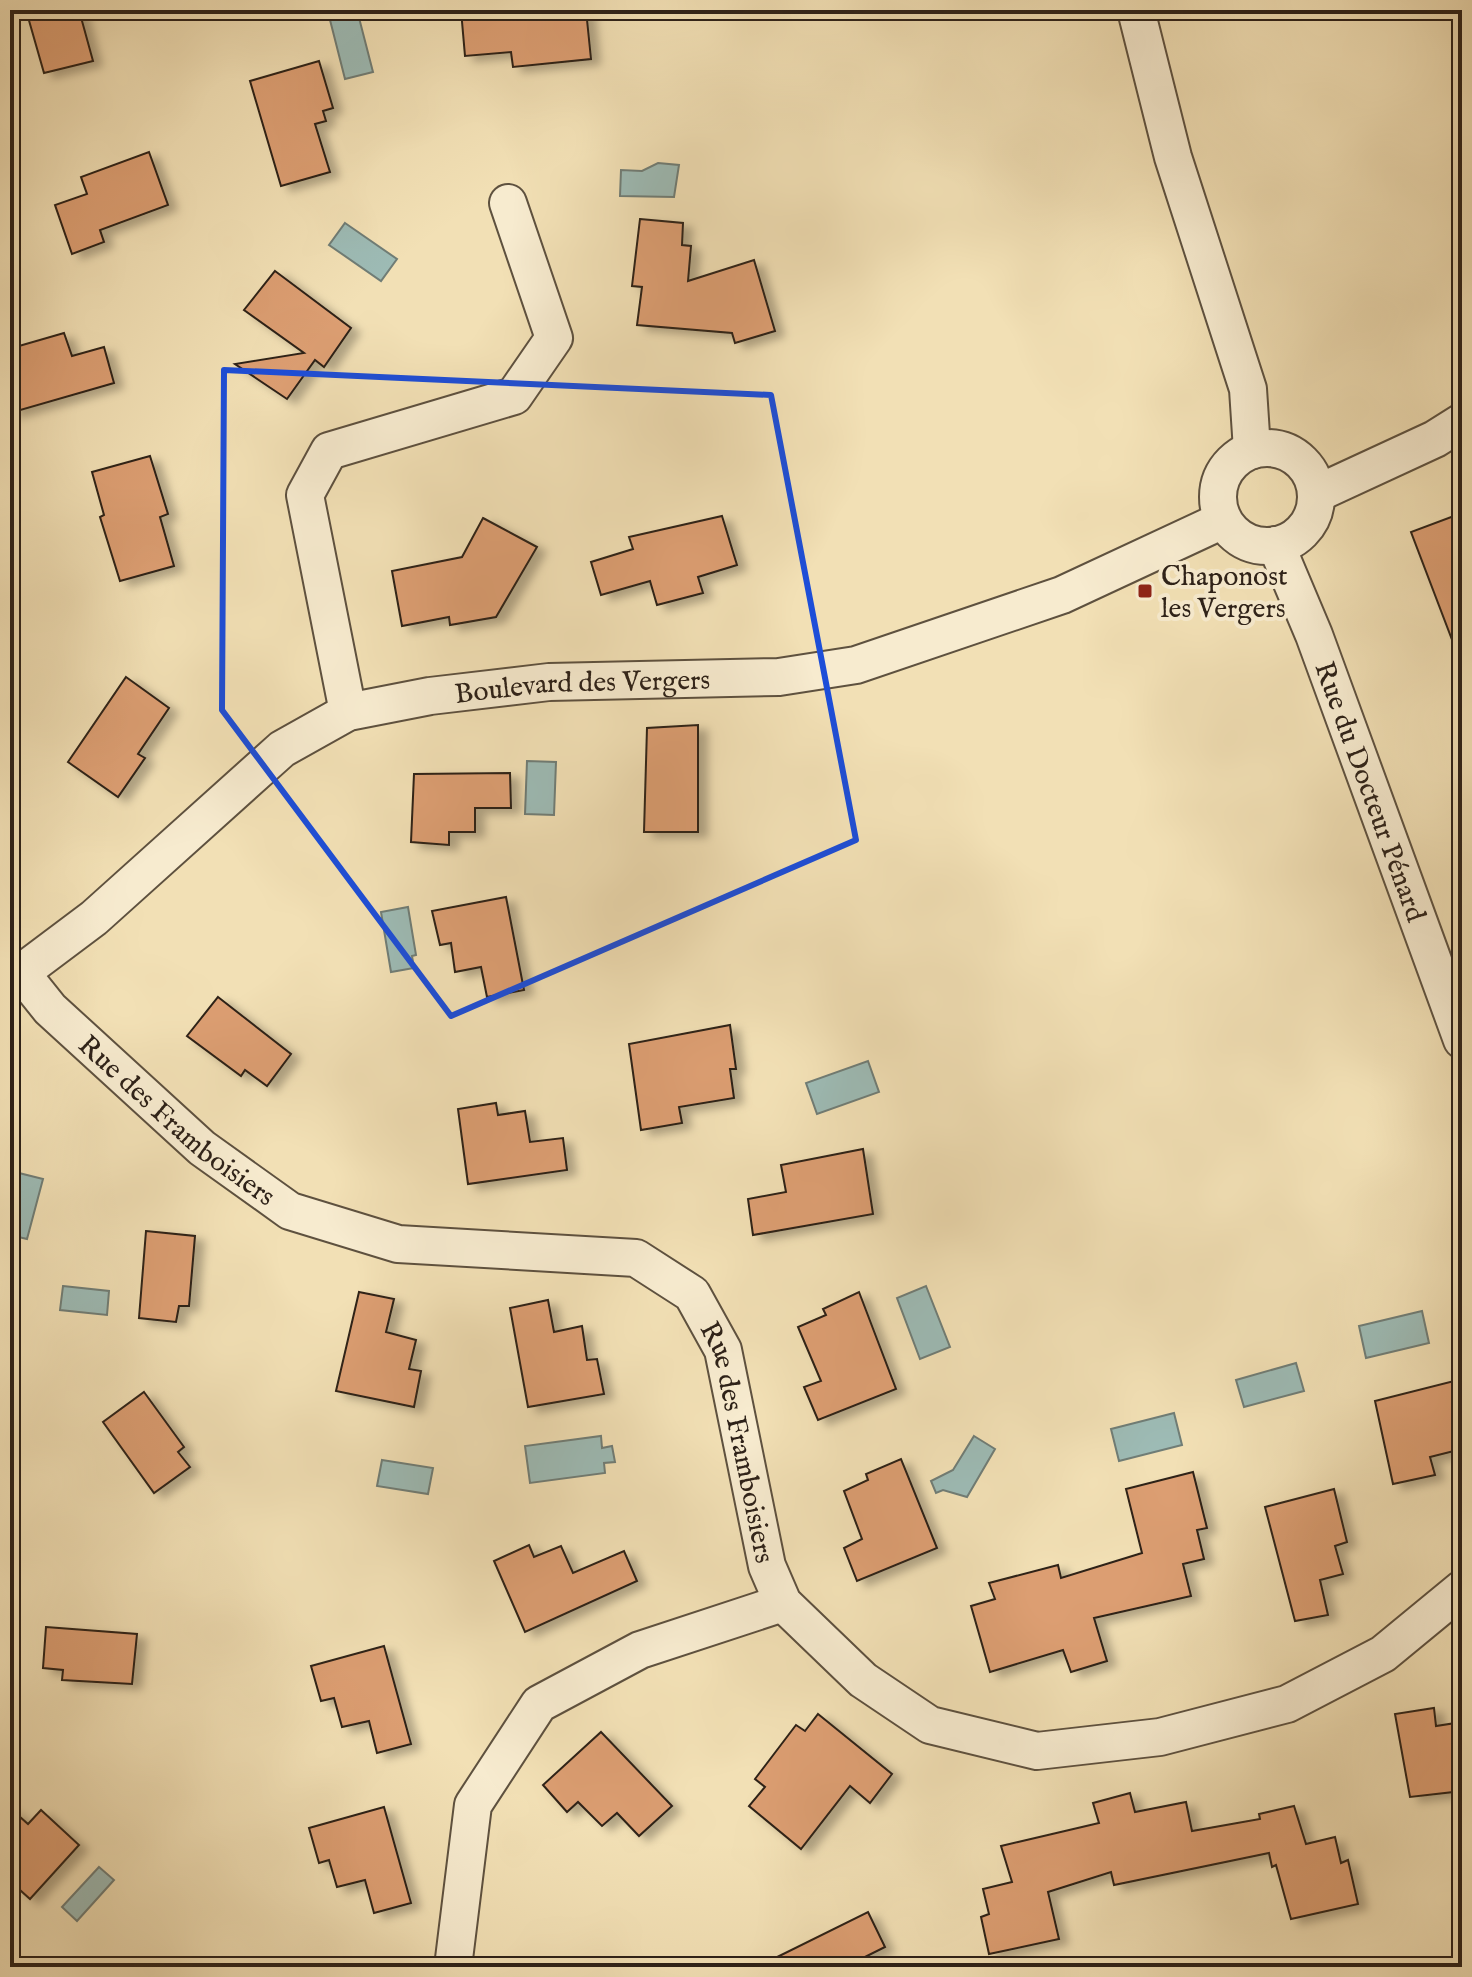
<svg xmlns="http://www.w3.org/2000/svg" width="1472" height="1977" viewBox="0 0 1472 1977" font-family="'IM FELL English',serif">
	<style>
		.water { fill: #9dbbb5; stroke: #707d76; stroke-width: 2 }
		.building { fill: #dc9e72; stroke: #2d2118; stroke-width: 2; filter: url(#shadow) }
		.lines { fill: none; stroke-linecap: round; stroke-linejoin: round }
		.street-casing { stroke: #5e513f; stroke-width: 40 }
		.street { stroke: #f7ebcf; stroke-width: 36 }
		.marked { fill: none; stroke: #1d4ed8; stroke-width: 6; stroke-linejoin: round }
		.poi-dot { fill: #8f2418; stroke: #f7ebcf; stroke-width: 3 }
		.labels { text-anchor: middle; stroke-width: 8; stroke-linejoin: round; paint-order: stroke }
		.poi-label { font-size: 28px; fill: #2d2118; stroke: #f7ebcf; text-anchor: start }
		.street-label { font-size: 28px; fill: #2d2118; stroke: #f7ebcf }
	</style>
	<defs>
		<filter id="shadow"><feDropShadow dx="9" dy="5" stdDeviation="4" flood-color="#0004"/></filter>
	</defs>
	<rect width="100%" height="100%" fill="#f2e0b5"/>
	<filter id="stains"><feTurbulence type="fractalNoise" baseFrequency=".0025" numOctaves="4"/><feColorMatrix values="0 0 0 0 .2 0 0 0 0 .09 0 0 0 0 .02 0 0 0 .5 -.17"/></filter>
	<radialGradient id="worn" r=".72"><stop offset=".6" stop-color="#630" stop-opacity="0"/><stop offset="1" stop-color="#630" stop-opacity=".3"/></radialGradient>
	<g class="water">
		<polygon points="357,10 373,72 345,79 329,16"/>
		<polygon points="658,163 679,165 674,197 620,196 621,170 642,171"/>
		<polygon points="345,223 397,259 381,281 329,245"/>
		<polygon points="527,761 556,762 554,815 525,814"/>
		<polygon points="408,907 416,955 412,956 414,968 391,972 381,912"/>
		<polygon points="868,1061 879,1092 817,1114 806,1083"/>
		<polygon points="15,1172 43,1179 27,1239 10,1235 10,1190"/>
		<polygon points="63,1286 109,1291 107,1315 60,1310"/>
		<polygon points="926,1286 950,1347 920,1359 897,1298"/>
		<polygon points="1422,1311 1429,1343 1366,1358 1359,1326"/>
		<polygon points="1296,1363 1304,1391 1244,1407 1236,1380"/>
		<polygon points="1174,1413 1182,1445 1119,1461 1111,1429"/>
		<polygon points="601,1436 602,1448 612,1446 615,1462 604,1463 605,1473 530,1483 525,1446"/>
		<polygon points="974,1436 995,1449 967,1497 943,1490 936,1493 931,1481 953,1470"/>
		<polygon points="382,1460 433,1468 428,1494 377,1486"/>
		<polygon points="99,1867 114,1880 77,1921 62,1907"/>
	</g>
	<g class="building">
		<polygon points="26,10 79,10 93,61 44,73"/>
		<polygon points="461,10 507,10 508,16 586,10 591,59 513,67 511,52 465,56"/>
		<polygon points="319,61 333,108 323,111 326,121 315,124 330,172 281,186 250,81"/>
		<polygon points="149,152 168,205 100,230 104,242 72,254 55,205 87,194 81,177"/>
		<polygon points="640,219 683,223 682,245 691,246 688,281 754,260 775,331 735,343 732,333 637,325 642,287 632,286"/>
		<polygon points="275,271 351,328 324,367 315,360 287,399 235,364 304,353 244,310"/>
		<polygon points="64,333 72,356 104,347 114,383 10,413 12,348"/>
		<polygon points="150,456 168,514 160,517 174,566 120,581 100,517 104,515 92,472"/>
		<polygon points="1462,513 1462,658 1459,658 1411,532"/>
		<polygon points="722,516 737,565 698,577 703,593 657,605 650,581 601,595 591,562 633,549 629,537"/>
		<polygon points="483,518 537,547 496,617 450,625 449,617 402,626 392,571 462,557"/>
		<polygon points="126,677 169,708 138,754 145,758 118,797 68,762"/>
		<polygon points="698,725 698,832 644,832 647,728"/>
		<polygon points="510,773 511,808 475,808 475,832 449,832 449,845 411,842 414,774"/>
		<polygon points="506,897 524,990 487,997 481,967 455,972 451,943 440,945 432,911"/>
		<polygon points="218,997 291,1054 267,1086 245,1070 241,1076 187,1036"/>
		<polygon points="730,1025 736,1069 730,1069 734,1098 679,1107 682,1123 641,1130 629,1044"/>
		<polygon points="496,1103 498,1115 525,1111 530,1142 563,1138 567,1170 468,1184 458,1109"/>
		<polygon points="863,1149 873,1214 753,1235 748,1199 786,1192 781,1165"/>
		<polygon points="146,1231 195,1236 189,1306 179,1306 176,1322 139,1318"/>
		<polygon points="359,1292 394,1299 386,1332 416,1340 409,1369 421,1371 414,1407 336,1391"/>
		<polygon points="859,1292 896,1389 818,1420 804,1387 821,1381 798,1327 826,1315 823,1309"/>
		<polygon points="548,1300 554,1332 582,1326 587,1360 597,1359 604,1394 528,1407 510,1308"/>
		<polygon points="1462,1379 1462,1449 1430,1457 1435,1475 1393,1484 1375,1401"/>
		<polygon points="144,1392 184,1447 178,1452 190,1467 154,1493 103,1422"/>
		<polygon points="901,1459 937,1548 857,1581 844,1548 862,1539 844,1491 868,1480 866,1474"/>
		<polygon points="1193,1472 1207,1528 1197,1530 1204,1559 1183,1564 1191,1596 1094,1618 1107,1661 1071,1672 1063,1650 990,1672 971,1606 995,1599 989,1583 1058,1565 1061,1578 1142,1553 1126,1489"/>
		<polygon points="1334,1489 1347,1542 1335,1546 1343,1574 1320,1580 1328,1615 1295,1621 1265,1507"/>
		<polygon points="529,1545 534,1557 561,1546 573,1573 624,1551 637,1581 525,1632 494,1561"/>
		<polygon points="46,1627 137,1634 132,1684 62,1680 63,1670 43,1668"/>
		<polygon points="384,1646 411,1744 377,1753 369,1721 342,1727 334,1698 321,1701 311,1666"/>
		<polygon points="1434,1708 1436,1726 1462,1722 1462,1791 1410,1797 1395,1714"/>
		<polygon points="818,1714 892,1774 870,1803 850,1786 801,1849 749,1806 765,1787 755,1779 796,1725 805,1731"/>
		<polygon points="601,1732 672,1806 639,1836 617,1813 602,1826 578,1802 567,1812 543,1785"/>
		<polygon points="1130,1793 1135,1812 1186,1802 1192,1831 1260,1819 1259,1814 1294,1806 1306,1844 1335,1837 1341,1863 1348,1860 1358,1904 1291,1919 1276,1865 1272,1867 1269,1853 1114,1885 1111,1872 1048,1892 1059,1939 989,1954 981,1917 989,1914 983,1889 1012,1882 1001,1846 1099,1823 1093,1803"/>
		<polygon points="384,1807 411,1903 374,1913 365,1880 337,1887 329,1860 319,1863 309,1828"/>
		<polygon points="10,1808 28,1824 41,1810 79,1845 30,1899 10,1881"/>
		<polygon points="868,1912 885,1947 845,1967 757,1967"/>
	</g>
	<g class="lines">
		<g class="street-casing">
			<g id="street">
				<polyline points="1136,10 1173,157 1248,389 1252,450"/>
				<circle cx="1267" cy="497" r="49"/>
				<polyline points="1316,494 1435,439 1462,422"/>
				<path id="s1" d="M1276,545l38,90 148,405"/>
				<polyline points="348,712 305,495 329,451 514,396 554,338 508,203"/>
				<path id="s2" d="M22,974l28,35 152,139 88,63 108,33 238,14 56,36 31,56 44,216 16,37 80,77 67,45 107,26 123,-14 127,-33 96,-50 79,-65"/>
				<path id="s3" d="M10,981l84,-63 188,-169 66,-37 82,-16 119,-14 230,-5 77,-12 206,-70 161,-75"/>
				<polyline points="453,1967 473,1805 539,1704 640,1650 783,1603"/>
			</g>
		</g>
		<use href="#street" class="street"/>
	</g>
	<path class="marked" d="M224,370l547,25 85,445 -405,176 -229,-306z"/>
	<rect class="poi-dot" x="1137" y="583" width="16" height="16" rx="4"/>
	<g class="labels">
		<g class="poi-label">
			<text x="1161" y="585">Chaponost<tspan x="1161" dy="32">les Vergers</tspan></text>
		</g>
		<g class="street-label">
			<text dy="10" stroke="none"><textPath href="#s3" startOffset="670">Boulevard des Vergers</textPath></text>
			<text dy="10" stroke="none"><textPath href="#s1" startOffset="264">Rue du Docteur Pénard</textPath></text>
			<text dy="10" stroke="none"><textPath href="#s2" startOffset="214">Rue des Framboisiers</textPath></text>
			<text dy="10" stroke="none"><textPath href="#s2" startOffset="934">Rue des Framboisiers</textPath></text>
		</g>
	</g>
	<rect width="1472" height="1977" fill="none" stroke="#f2e0b5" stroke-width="40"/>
	<rect x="12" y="12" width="1448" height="1953" fill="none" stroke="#2d2118" stroke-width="4"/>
	<rect x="20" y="20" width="1432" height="1937" fill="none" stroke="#2d2118" stroke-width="2"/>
	<rect width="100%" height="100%" filter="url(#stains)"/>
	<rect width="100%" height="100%" fill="url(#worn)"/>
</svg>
